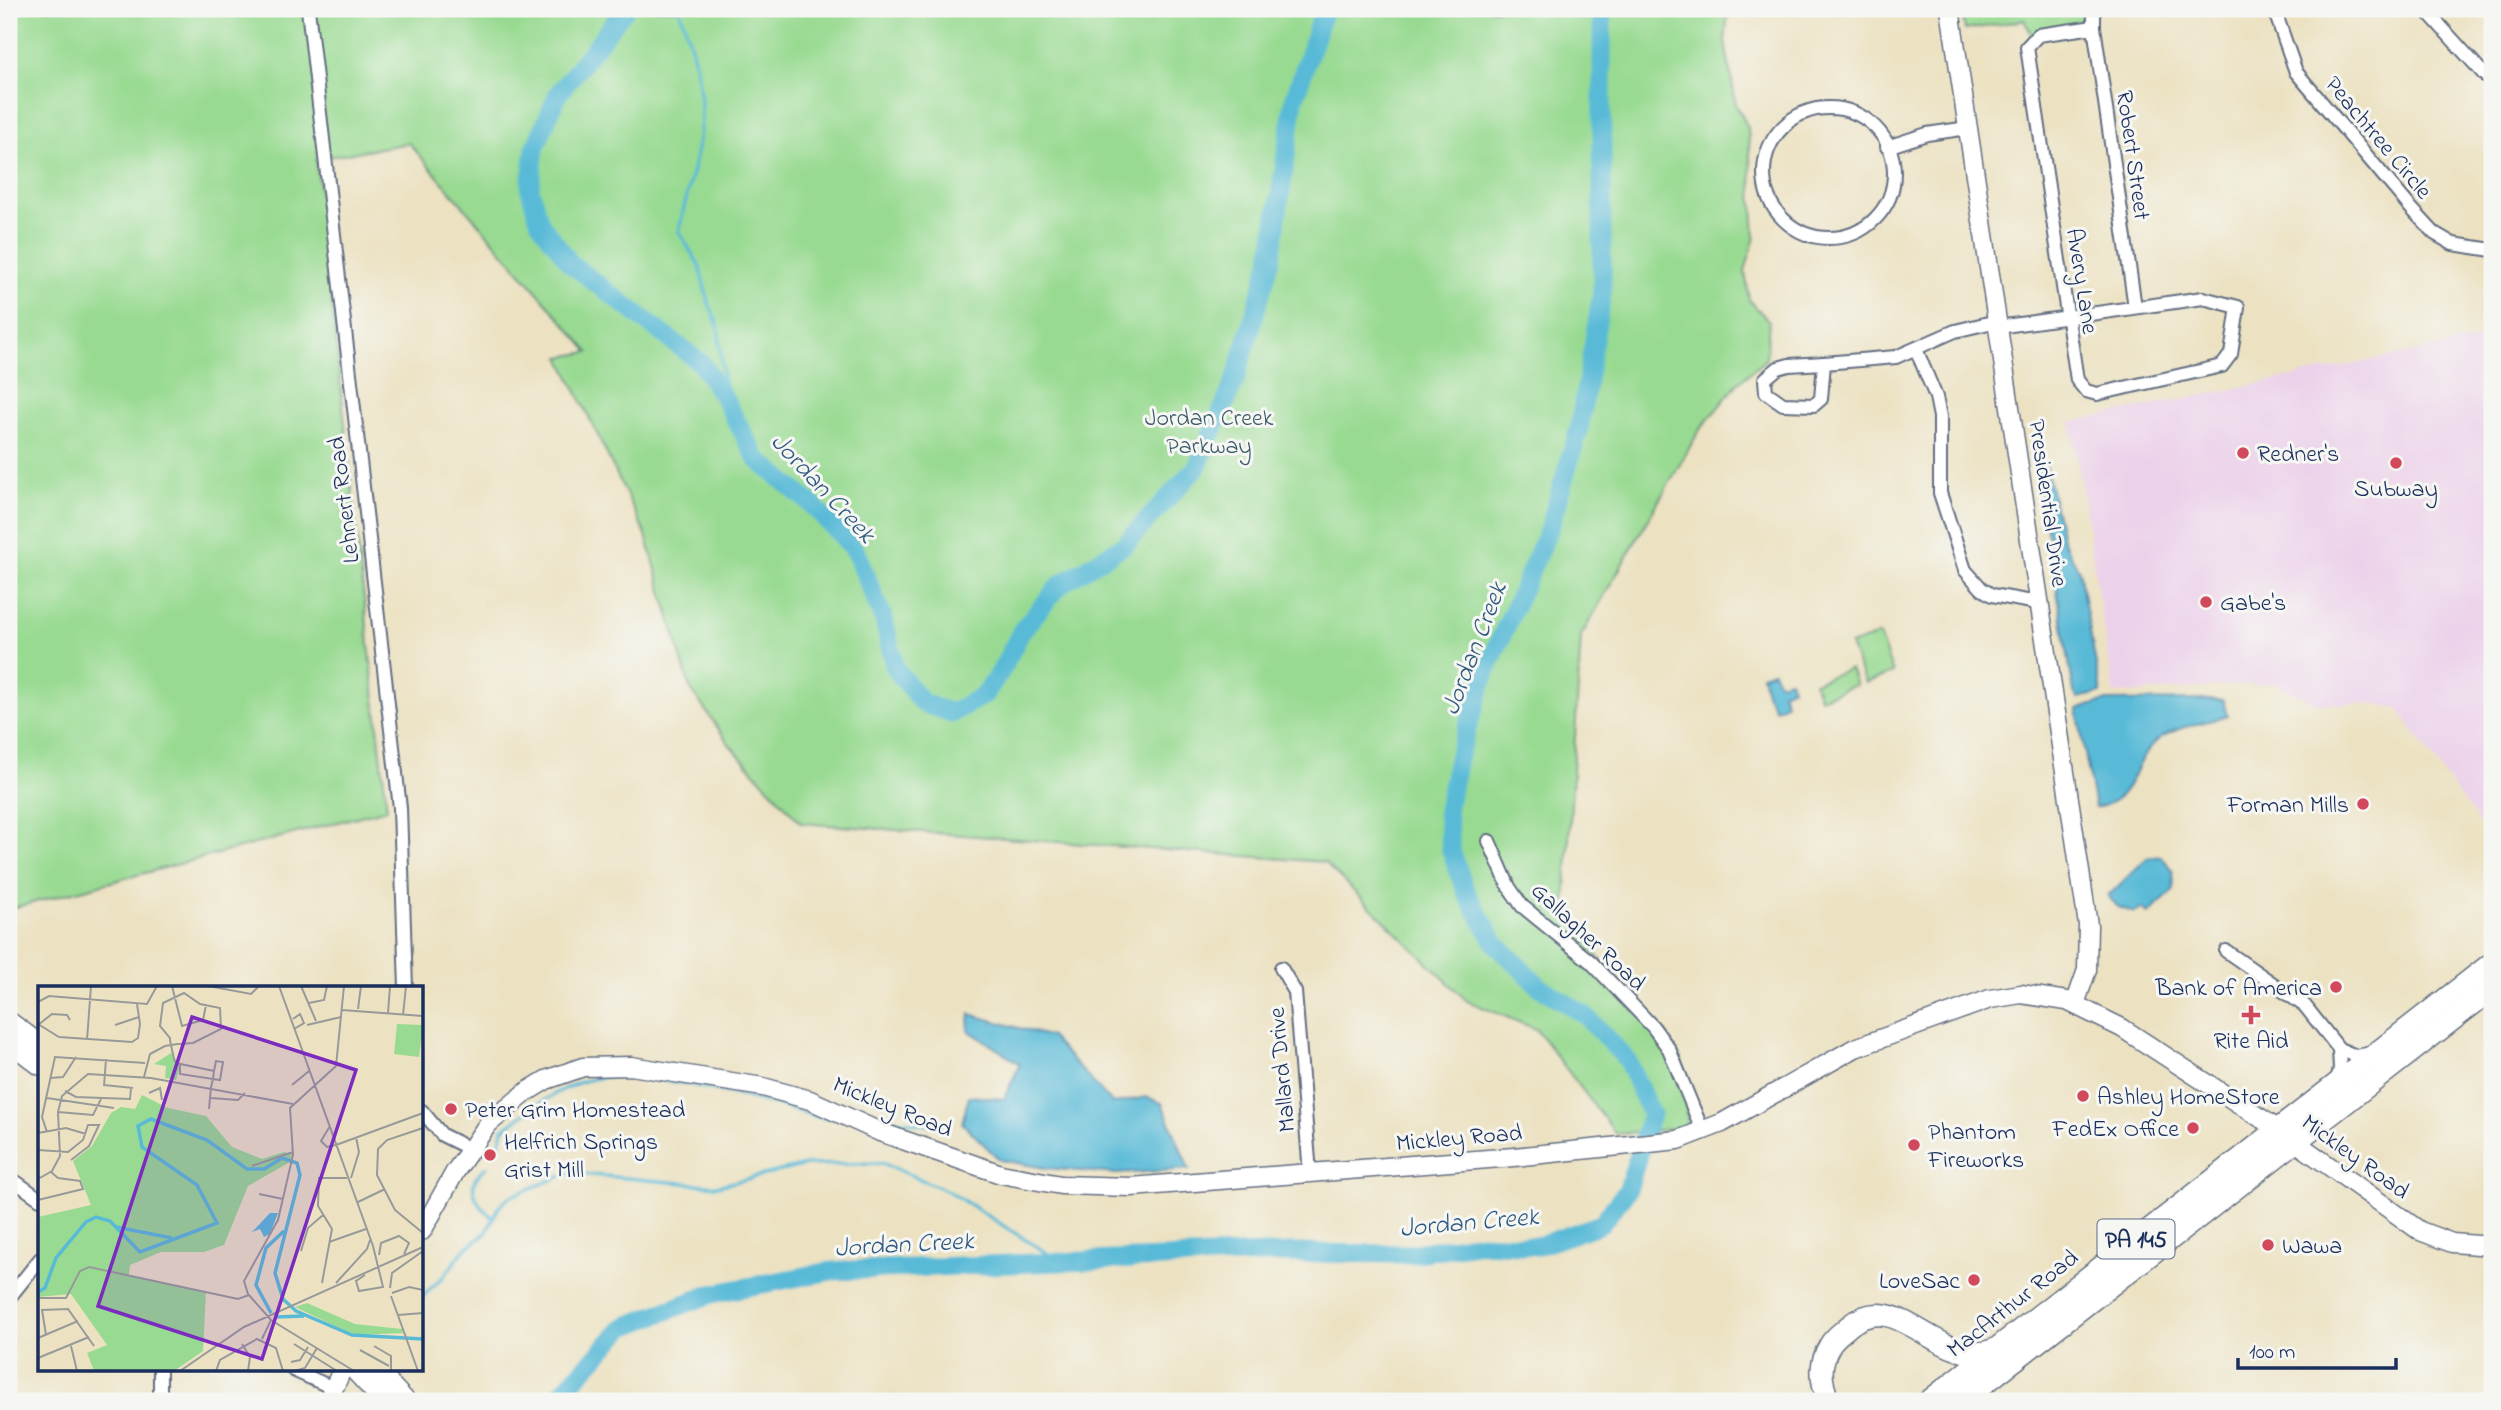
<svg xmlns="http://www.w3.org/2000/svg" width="2501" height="1410" viewBox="0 0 2501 1410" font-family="'Indie Flower',sans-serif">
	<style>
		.built { fill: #ecd1ea }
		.green { fill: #98da91; stroke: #5a8478; stroke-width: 2 }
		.water { fill: #59bad7; stroke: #3a749a; stroke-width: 2 }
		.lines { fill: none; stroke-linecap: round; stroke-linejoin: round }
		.stream { stroke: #59bad7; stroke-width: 3.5 }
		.river { stroke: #59bad7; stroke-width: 19 }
		.street-casing { stroke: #646e81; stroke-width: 16 }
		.secondary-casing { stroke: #646e81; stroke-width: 21 }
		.highway-casing { stroke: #646e81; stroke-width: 24 }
		.street { stroke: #fff; stroke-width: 12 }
		.secondary { stroke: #fff; stroke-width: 18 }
		.highway { stroke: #fff; stroke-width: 21 }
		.poi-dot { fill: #d1495b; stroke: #f6f6f2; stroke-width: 2.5 }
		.labels { text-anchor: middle; stroke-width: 6; stroke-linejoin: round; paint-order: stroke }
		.shield { fill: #f6f6f2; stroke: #5d6b8a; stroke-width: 2 }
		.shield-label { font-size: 23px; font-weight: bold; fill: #1b2f5e }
		.street-label { font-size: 24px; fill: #1b2f5e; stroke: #f6f6f2 }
		.park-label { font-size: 24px; fill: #3a5a6b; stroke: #f6f6f2 }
		.poi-label { font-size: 24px; fill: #1b2f5e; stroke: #f6f6f2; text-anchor: start }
		.water-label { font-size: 26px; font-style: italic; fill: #2e5982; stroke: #f6f6f2 }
		.inset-river { fill: none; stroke: #59bad7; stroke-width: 3.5 }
		.inset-road { fill: none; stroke: #989a9a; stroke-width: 2 }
		.view { fill: #7b2cbf; fill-opacity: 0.15; stroke: #7b2cbf; stroke-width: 3.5 }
		.inset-edge { fill: none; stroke: #1b2f5e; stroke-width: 3.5 }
	</style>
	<rect width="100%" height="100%" fill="#f6f6f2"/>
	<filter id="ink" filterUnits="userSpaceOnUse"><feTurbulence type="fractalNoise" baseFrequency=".0143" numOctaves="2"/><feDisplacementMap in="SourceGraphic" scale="14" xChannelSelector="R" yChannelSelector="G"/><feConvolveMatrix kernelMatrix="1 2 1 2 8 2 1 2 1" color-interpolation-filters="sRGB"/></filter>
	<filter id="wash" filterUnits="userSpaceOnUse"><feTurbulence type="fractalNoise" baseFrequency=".00686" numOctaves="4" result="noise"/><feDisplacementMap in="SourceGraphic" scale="28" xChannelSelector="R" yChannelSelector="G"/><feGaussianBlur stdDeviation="1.57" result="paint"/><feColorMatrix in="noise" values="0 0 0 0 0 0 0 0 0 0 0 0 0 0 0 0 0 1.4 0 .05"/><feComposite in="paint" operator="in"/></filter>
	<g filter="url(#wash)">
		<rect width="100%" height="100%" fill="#ece2c2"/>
		<polygon class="built" points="2492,336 2492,842 2398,709 2373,703 2319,704 2272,683 2114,694 2071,422"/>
		<g class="green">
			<polygon points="9,9 1728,9 1725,42 1736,105 1748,127 1755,237 1745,271 1749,300 1769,321 1766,359 1737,384 1699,431 1581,636 1565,906 1601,962 1666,1034 1681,1059 1696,1106 1686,1112 1688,1121 1684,1128 1616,1134 1536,1029 1467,1001 1324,862 801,823 729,744 690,688 646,535 560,357 589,352 409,143 316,159 387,809 9,909"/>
			<polygon points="1961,9 2083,9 2083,29 2033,37 2024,20 1965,30"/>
			<polygon points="1879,635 1893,673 1865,683 1850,645"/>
			<polygon points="1850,669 1856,685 1820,698 1814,682"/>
		</g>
		<g class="water">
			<polygon points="2036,464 2045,464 2063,542 2079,570 2101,693 2078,698 2074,692"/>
			<polygon points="1773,671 1779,683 1790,680 1793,687 1782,692 1786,704 1775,709 1766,694 1762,675"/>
			<path d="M2223,700l4,16c-22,7 -50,10 -68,23 -27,21 -24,63 -64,69l-18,-99 30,-8z"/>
			<polygon points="2161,856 2173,870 2174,890 2148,914 2143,908 2135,913 2118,907 2108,896 2147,858"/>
			<polygon points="970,1014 1051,1037 1113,1104 1146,1097 1162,1103 1189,1169 1116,1174 1045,1168 1000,1160 962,1123 969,1096 1004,1099 1020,1064 968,1030"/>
		</g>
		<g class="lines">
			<g class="stream">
				<path d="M679,9c11,30 20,62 22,95 2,42 -15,87 -22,128l20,33 9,36 10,24 7,75"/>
				<polyline points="857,1114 948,1128"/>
				<path d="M499,1147l4,-18c29,-20 58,-45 94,-51 55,-9 171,24 226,40l9,-1"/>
				<path d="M487,1167c-24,16 -12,36 6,51"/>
				<polyline points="422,1297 444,1276 464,1250 486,1233 499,1207 509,1197 569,1173 717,1186 806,1165 882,1163 948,1191 1063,1263"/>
			</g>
			<g class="river">
				<polyline points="625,9 558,94 535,148 530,190 540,223 571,264 701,363 725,400 757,459 812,505 855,550 884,620 895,668 922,703 952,713 984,695 1001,671 1022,630 1061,584 1124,545 1197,467 1235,381 1271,259 1294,100 1324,9"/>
				<polyline points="554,1401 624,1327 711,1294 831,1271 1291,1253 1409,1254 1482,1243 1538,1246 1601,1224 1628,1189 1651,1114 1627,1060 1585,1015 1540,987 1496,944 1467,894 1451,851 1447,810 1460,750 1486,672 1549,529 1579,429 1602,293 1602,9"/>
			</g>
		</g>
	</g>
	<g filter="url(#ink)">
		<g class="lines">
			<g class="street-casing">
				<g id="street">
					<polyline points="308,9 400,808 406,988"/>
					<polyline points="2094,9 2094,27 2135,307"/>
					<polyline points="2274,9 2296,72 2410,207 2434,233 2453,244 2492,250"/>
					<polyline points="2425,9 2492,83"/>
					<circle cx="1829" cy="173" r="65"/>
					<polyline points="1887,147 1927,134 1968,128"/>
					<polyline points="1998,327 2203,298 2238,307 2231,354 2222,366 2097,394 2086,391 2077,380 2027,47 2038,35 2094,27"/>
					<polyline points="1916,349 1936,397 1940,417 1940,493 1965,570 1982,589 1992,595 2038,603"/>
					<polyline points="1824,363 1896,357 1955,331 1997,321"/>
					<polygon points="1824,363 1821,399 1814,405 1783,404 1766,392 1765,379 1778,368 1789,365"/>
					<polyline points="1489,841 1509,887 1522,906 1591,962 1653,1027 1669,1049 1703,1132"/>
					<polyline points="2226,951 2305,1006 2339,1049 2356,1056 2372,1053"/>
					<polyline points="1281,968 1295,992 1310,1173"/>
					<polyline points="2336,1083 2340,1069 2339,1049"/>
					<polyline points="422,1111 442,1135 470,1149"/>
					<polyline points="9,1177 40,1199"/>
					<polyline points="9,1298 40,1259"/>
					<polyline points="160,1370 160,1401"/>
					<polyline points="293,1370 333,1388"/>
				</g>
			</g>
			<g class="secondary-casing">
				<g id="secondary">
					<polyline points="1950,9 2088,925 2087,970 2075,1004"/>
					<polyline points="422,1231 455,1172 488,1124 528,1091 546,1080 583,1067 631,1066 763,1087 810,1100 880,1132 1001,1174 1061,1185 1131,1187 1514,1157 1678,1140 1722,1123 1855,1048 1990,999 2021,994 2067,1001 2122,1028 2276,1128 2420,1231 2452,1243 2492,1246"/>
					<polyline points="328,1401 342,1370"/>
				</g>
			</g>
			<g class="highway-casing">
				<g id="highway">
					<polyline points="9,1023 36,1043"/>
					<polyline points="9,1040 40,1064"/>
					<polyline points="356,1370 381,1397"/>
					<polyline points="375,1370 404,1401"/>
					<path d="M1829,1401c-9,-19 -10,-38 1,-56 4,-8 13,-13 19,-19 49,-41 89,43 144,24"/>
					<polyline points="1929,1401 2492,963"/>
					<polyline points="1962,1401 2492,989"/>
				</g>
			</g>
			<use href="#street" class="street"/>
			<use href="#secondary" class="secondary"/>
			<use href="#highway" class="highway"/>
		</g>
	</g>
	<g class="poi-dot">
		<circle cx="2243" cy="453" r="7"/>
		<circle cx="2396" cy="463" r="7"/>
		<circle cx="2206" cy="602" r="7"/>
		<circle cx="2363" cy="804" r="7"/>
		<circle cx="2336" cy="987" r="7"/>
		<path d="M2247.5 1004.5h7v7h7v7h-7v7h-7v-7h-7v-7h7z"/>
		<circle cx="2083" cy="1096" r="7"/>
		<circle cx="451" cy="1109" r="7"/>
		<circle cx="2193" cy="1128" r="7"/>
		<circle cx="1914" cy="1145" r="7"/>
		<circle cx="490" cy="1155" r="7"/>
		<circle cx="2268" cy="1245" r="7"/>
		<circle cx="1974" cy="1280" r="7"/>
	</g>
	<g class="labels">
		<rect class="shield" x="2097.5" y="1219.5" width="77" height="39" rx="5"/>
		<g class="shield-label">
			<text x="2136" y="1247">PA 145</text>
		</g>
		<g class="street-label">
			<text transform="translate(2379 137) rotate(50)" y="8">Peachtree Circle</text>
			<text transform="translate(2134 155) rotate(82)" y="8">Robert Street</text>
			<text transform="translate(2083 281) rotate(81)" y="8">Avery Lane</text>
			<text transform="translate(343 500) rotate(-97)" y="8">Lehnert Road</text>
			<text transform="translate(2049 503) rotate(82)" y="8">Presidential Drive</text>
			<text transform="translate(1589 936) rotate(43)" y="8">Gallagher Road</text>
			<text transform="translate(1281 1070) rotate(-95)" y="8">Mallard Drive</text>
			<text transform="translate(893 1106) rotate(22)" y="8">Mickley Road</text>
			<text transform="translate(1459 1137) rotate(-5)" y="8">Mickley Road</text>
			<text transform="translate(2356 1156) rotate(36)" y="8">Mickley Road</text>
			<text transform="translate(2012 1303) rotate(-38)" y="8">MacArthur Road</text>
		</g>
		<g class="park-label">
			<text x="1209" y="425">Jordan Creek<tspan x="1209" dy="28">Parkway</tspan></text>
		</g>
		<g class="poi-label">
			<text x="2257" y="461">Redner's</text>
			<text x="2396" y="496" text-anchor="middle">Subway</text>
			<text x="2220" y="610">Gabe's</text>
			<text x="2349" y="812" text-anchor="end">Forman Mills</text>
			<text x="2322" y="995" text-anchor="end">Bank of America</text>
			<text x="2251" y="1048" text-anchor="middle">Rite Aid</text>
			<text x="2097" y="1104">Ashley HomeStore</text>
			<text x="465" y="1117">Peter Grim Homestead</text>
			<text x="2179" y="1136" text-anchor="end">FedEx Office</text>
			<text x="1928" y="1139">Phantom<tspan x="1928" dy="28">Fireworks</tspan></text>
			<text x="504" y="1149">Helfrich Springs<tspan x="504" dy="28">Grist Mill</tspan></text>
			<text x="2282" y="1253">Wawa</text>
			<text x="1960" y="1288" text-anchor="end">LoveSac</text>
		</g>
		<g class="water-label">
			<text transform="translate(824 487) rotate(47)" y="9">Jordan Creek</text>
			<text transform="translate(1473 648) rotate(-69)" y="9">Jordan Creek</text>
			<text transform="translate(1469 1221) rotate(-5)" y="9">Jordan Creek</text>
			<text transform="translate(904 1243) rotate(-3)" y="9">Jordan Creek</text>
		</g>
	</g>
	<g transform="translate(38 986)">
		<rect width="385" height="385" fill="#ece2c2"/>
		<path d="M359,38l26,1 -4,32 -25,-3zM133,67l9,13 -4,14 -11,-2 1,-12 -12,-2zM104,109l26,13 38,8 26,31 30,12 22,-7 8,2 -2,8 -42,24 -24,59 -20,7h-43l-31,13 -1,10 77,17 -3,59 -29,20h-80l-7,-18 20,-8 -36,-51 -33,3v-80l53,-12 -18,-44 19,-15 19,-33 10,-6 14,2zM269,317l48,21 47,5 1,4 -49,2 -59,-28z" fill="#98da91"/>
		<path d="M232,227h8l-8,21 -6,3 -4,-8 -8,3z" fill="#59bad7"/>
		<path class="inset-river" d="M78,241l56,11M0,306l7,-4 11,-30 30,-36 10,-5 14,4 30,31 77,-29 -20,-38 -55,-38 -4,-21 13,-7 56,21 40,29h17l18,-11 15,5 3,12 -25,98 8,26 13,12 56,24 71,4M233,327l-15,-28 10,-37 18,-17M237,331l29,-1"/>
		<path class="inset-road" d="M134,0l10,40 21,-6 3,-15M170,0l43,8 8,-8M241,0l94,260 10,41 -24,4 -3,-10 9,-6M263,0l15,35M306,0l-8,80 -46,42 3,47 -15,65 -34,61 4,13 23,26 83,51M0,16l11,-6 98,8 10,-18M271,17l15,-3 3,-14M320,23l3,-23M304,24l81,6M350,27l2,-27M365,29l3,-29M255,33l7,-5 4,9 -10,6M0,38l21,13 73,5 6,-4 2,-14 -3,-20M0,39l14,-11 15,1 3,5M77,39l24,-8M269,39l34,-8M49,54l4,-54M142,79v9l33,5 7,1 3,-18 -7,-1 -2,10 -1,8 -2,8M106,91l6,-23 15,-8 6,-1 7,-1h2l13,-1 28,-14 -1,-21 -20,-4 -16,-11 -21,10 -3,23 10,12v2l1,5 3,14 2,4 38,8M12,92l13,-1 13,-20M66,99l29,3M254,99l17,-14M66,100l2,-27M27,105l11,6 54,2 1,-11M111,107l11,-5 2,12M9,112l67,10M173,112l27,2 7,-7M171,123l2,-22M20,126l35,3 8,-16M292,140l-9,15 6,6 9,-2M9,146l-5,-15 13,-60 90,6M0,147l28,-5 20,6M298,159l87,-32M0,164l30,2 15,-12 5,-15h11l-10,21 -18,14M214,180l41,-14M313,192l8,-26 -3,-15M0,193l14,-8 8,-15 -2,-44 4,-16 26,-22 63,4 142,26M221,208l24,5M0,214l45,-11 -3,-8 -22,-3 -7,-6M320,216l27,-13M357,224l-18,-35 1,-26 9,-9 36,-12M357,224l28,23M291,256l37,-13M263,265l7,-23 15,-13M341,269l2,-12 18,-7 10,7 -5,11M284,297l10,-54 -14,-23 1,-28h28M298,297l31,-34 3,-9M352,302l2,-15 31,-22M354,307l17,-6 14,3M353,310l27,75M0,312h28l14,-27 9,-4 149,32 11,-4M360,329l25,-2M8,349l-4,-25 26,-1 26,37M0,352l40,-17M224,353l9,-19M204,358l8,13 -2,14M256,358l43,27M33,360l6,25M336,360l17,10v15M322,364l29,16M0,372l51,-21M253,376l9,-2 8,-13M142,385l64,-44 179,-80M178,385l4,-11 37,-21 19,9 7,23M256,385l11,-3 12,-20"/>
		<path class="view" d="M154,31l164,53 -94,289 -164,-53z"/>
		<rect width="385" height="385" class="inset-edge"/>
	</g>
	<rect width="2501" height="1410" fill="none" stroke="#f6f6f2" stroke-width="35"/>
	<path d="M2238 1358v10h158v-10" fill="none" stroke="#1b2f5e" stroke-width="3.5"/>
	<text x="2249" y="1358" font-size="21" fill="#1b2f5e" stroke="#f6f6f2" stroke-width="5" paint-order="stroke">100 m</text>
</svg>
